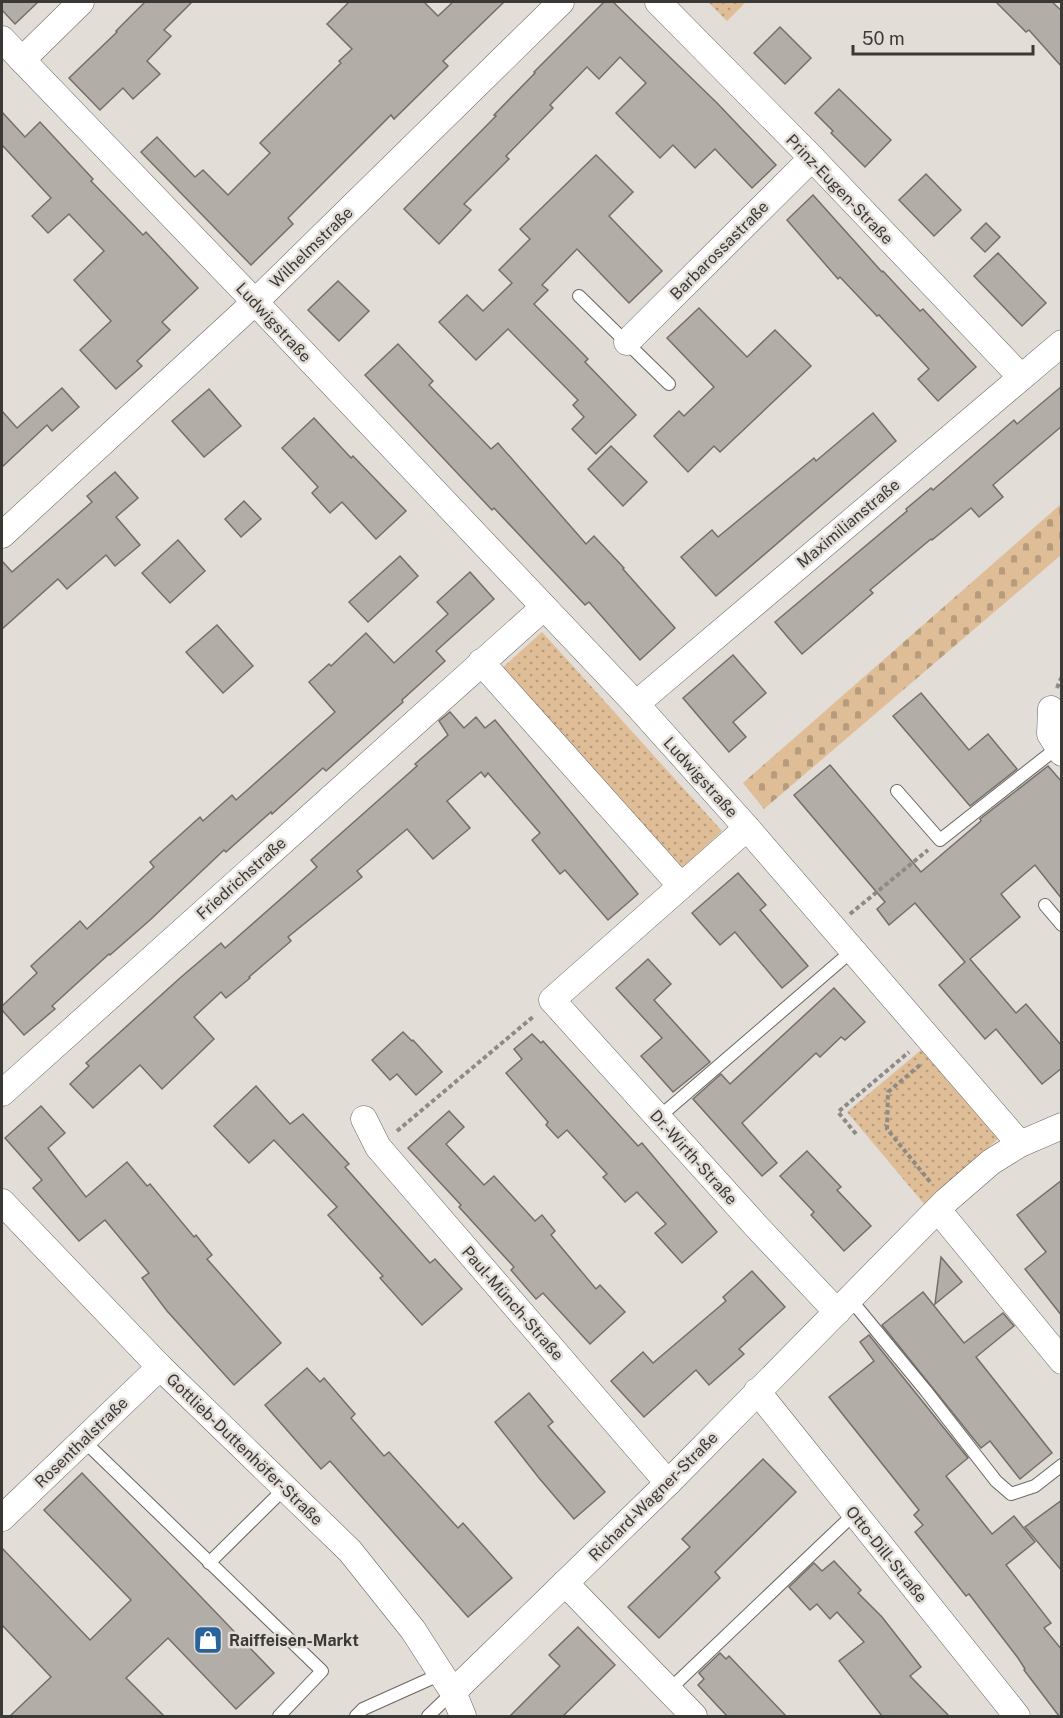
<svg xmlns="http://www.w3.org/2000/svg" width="1063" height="1718" viewBox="0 0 1063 1718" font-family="'Public Sans',sans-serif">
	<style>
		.cemetery { fill: url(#cemetery-stones) }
		.park { fill: url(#park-dots) }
		.building { fill: #b3ada8; stroke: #736f69; stroke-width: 1.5 }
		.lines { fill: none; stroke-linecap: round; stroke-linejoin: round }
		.lane-casing { stroke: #6a6560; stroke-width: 14 }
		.street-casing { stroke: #6a6560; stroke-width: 27 }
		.path { stroke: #8e8a86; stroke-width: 4; stroke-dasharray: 4.5 3; stroke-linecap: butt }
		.lane { stroke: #fff; stroke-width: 12 }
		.street { stroke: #fff; stroke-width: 26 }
		.labels { text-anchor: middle; stroke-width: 5; stroke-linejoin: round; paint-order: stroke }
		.street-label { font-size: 16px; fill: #3b3936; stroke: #e3ddd7 }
		.poi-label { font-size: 16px; font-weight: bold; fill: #3b3936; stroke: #e3ddd7; text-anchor: start }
	</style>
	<defs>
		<pattern id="cemetery-stones" width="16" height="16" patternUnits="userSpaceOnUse" patternTransform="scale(1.5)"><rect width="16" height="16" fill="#dfbd97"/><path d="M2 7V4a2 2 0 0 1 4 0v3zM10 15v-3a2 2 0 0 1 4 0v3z" fill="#b69b7c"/></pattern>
		<pattern id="park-dots" width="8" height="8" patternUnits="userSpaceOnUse" patternTransform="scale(1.5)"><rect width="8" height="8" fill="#dfbd97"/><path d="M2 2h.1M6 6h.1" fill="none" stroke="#b69b7c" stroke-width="1.8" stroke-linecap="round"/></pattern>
	</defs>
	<rect width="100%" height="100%" fill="#e3ddd7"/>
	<polygon class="cemetery" points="1061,504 1061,555 764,809 743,783"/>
	<g class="park">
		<polygon points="708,2 746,2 727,21"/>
		<polygon points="542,632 722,831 682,868 501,669"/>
		<polygon points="921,1050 998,1139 925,1205 847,1112"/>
	</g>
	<g class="building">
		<polygon points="2,2 38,2 15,24 2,10"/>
		<polygon points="145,2 192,2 164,30 171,36 147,61 160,74 133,99 123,88 100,110 69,78 117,32 116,31"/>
		<polygon points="349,2 424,2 438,16 453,2 504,2 443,61 448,66 394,119 391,115 288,218 293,224 251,265 141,152 157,137 195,177 203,170 228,195 270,153 260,143 341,63 339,61 352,49 327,24"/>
		<polygon points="604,2 613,2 717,103 776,165 752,188 715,149 695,168 673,145 660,158 616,113 646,83 620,57 599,79 587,67 550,105 553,108 506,156 509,159 464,204 471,210 439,244 404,209 496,116 494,115 535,73 534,72"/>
		<polygon points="996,2 1052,2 1062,11 1062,67 1029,30 1026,32"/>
		<polygon points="780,27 811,58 785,84 754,53"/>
		<polygon points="839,89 891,140 865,167 831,133 833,131 815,113"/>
		<polygon points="2,112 25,137 40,122 93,179 91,181 143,235 146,232 198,288 162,322 170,330 137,361 142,366 116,389 80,350 111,321 74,280 104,251 69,214 48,233 32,216 51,198 2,145"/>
		<polygon points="596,155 633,192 609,216 662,271 629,303 577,249 542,285 548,290 534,304 588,359 585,362 636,415 596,454 572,429 584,417 573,405 578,400 508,329 476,360 439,322 467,295 483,311 512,283 499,270 530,239 520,229"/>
		<polygon points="926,174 961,210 934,236 899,200"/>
		<polygon points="813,195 882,272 883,271 920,311 923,309 976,367 938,401 918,379 929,369 879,315 877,316 840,277 838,279 787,220"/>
		<polygon points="986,223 1000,237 985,252 971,238"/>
		<polygon points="998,253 1046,303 1022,326 974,276"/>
		<polygon points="338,281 369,311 339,341 308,310"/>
		<polygon points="699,308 747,357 775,330 811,366 720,452 714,446 688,472 654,436 679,411 684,416 714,387 667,338"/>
		<polygon points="398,344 433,381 429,385 491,449 498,443 586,544 594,536 624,568 623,569 675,628 640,660 589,602 585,605 494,508 492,510 365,375"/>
		<polygon points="1062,386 1062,426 993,485 1003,497 979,517 971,508 932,540 931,539 870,590 873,593 802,654 775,622 907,511 906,509 931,488 933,490 1014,420 1017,424"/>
		<polygon points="62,388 79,407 52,431 47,425 2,467 2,411 17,428"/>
		<polygon points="209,389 241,426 204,457 172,421"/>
		<polygon points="873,413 896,441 716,596 681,557 712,530 718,537 814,458 816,461"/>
		<polygon points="314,418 351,458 353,456 406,511 376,539 342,502 330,513 312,493 318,487 282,448"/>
		<polygon points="611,446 647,482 623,506 588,469"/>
		<polygon points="115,472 138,498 116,517 140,545 115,566 106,555 67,589 58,579 2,629 2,561 12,572 92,502 87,496"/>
		<polygon points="244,501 261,519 241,537 225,519"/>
		<polygon points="178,540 205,571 170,603 142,573"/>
		<polygon points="400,556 418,576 368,622 349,602"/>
		<polygon points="470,572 494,599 436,651 445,661 402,700 403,702 326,771 323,768 272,814 271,812 226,852 224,850 150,920 110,955 109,954 52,1006 55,1009 24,1035 2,1010 2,1006 37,973 31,966 80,921 87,929 154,867 150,862 200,817 203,821 232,795 236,800 335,712 309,682 329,664 331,666 366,633 394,663 448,614 437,602"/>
		<polygon points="217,625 253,666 223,693 186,652"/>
		<polygon points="733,655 766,693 733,722 746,737 729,752 683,698"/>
		<polygon points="921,693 969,750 988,734 1017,769 970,806 893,716"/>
		<polygon points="450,712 464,728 476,717 485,728 495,720 638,894 608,920 565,870 560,874 532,840 540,833 488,773 485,777 481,772 447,801 470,828 433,859 407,829 357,871 362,877 288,937 291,941 249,977 250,978 226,998 221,992 194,1017 214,1039 162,1089 140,1065 93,1108 70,1084 89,1066 86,1063 180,978 221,943 225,948 317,867 311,860 417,766 415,764 448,735 439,721"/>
		<polygon points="830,765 921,872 981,821 980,819 1048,766 1062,782 1062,899 1035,865 1001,894 1020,917 970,959 1016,1013 1026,1004 1062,1046 1062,1068 1042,1084 996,1029 985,1039 939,985 965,962 915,903 889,925 877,909 885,902 794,795"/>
		<polygon points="738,873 766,905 760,910 808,966 782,988 735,932 720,945 692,913"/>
		<polygon points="648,959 671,984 654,1000 710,1062 673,1092 641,1056 662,1038 616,988"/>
		<polygon points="834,988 865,1022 845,1040 841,1037 820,1057 816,1053 742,1123 777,1163 762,1176 693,1099 721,1074 730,1084"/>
		<polygon points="403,1032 412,1041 413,1040 442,1072 416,1095 397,1074 390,1080 372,1060"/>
		<polygon points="532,1034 541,1043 543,1041 638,1146 642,1143 717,1232 682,1263 655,1233 666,1224 637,1192 625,1202 603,1177 607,1174 567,1130 558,1138 546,1125 548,1122 506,1073 522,1059 514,1049"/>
		<polygon points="256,1086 290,1124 303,1114 349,1164 345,1167 430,1263 435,1259 462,1289 422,1325 380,1278 383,1276 328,1215 337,1207 274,1140 249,1163 214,1126"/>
		<polygon points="41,1106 65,1133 48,1148 86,1197 127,1162 147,1186 150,1184 194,1237 196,1235 212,1255 207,1259 281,1343 234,1385 167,1311 142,1278 149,1273 105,1220 79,1241 33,1188 42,1180 5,1138"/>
		<polygon points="449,1111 464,1127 446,1144 484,1185 494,1176 535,1221 542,1215 555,1231 551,1235 596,1289 600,1285 625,1312 590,1344 543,1293 536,1299 511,1270 514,1267 459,1207 461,1205 408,1148"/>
		<polygon points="807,1151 841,1187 837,1190 871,1226 844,1251 811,1215 814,1212 780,1176"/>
		<polygon points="1062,1180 1062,1316 1025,1269 1046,1252 1017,1215"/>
		<polygon points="941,1257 962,1282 935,1304"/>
		<polygon points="752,1271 785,1307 739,1349 744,1354 709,1385 696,1370 644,1417 611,1381 643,1352 653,1363 726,1301 723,1297"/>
		<polygon points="923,1292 964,1343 1003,1313 1014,1326 976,1357 1052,1453 1020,1479 990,1441 981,1448 882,1325"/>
		<polygon points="869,1335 968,1458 946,1476 992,1534 1014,1516 1035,1542 1006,1565 1051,1623 1044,1628 1062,1650 1062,1716 1059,1716 1024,1670 1025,1669 1018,1658 969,1594 966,1596 915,1532 923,1525 914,1515 919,1510 829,1397 874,1361 860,1342"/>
		<polygon points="307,1368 320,1382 324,1378 355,1414 351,1418 384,1456 389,1452 458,1528 463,1523 512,1578 468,1617 330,1461 321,1469 265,1405"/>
		<polygon points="529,1393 553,1422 548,1426 605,1492 574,1519 539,1478 495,1422"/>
		<polygon points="763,1459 796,1492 715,1572 720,1578 659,1638 628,1607 690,1547 682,1539"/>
		<polygon points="82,1473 274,1673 236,1709 168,1638 126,1678 164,1716 10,1716 51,1677 2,1625 2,1548 90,1640 131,1600 44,1510"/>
		<polygon points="1062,1500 1062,1571 1025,1527"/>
		<polygon points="834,1561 861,1590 858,1593 882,1617 921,1667 910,1676 949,1716 882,1716 839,1661 864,1642 837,1612 830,1619 817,1604 810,1610 789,1587 814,1563 822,1571"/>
		<polygon points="578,1627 615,1665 563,1716 510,1716 560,1666 549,1655"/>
		<polygon points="720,1653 726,1659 729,1656 786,1716 727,1716 698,1685 704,1679 699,1673"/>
	</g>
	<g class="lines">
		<g class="lane-casing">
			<g id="lane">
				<polyline points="579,296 669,384"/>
				<polyline points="897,791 940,840 1057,748"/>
				<polyline points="1045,905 1062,925"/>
				<polyline points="659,1117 853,950"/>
				<polyline points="851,1300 926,1391 996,1481 1011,1494 1035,1486 1062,1465"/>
				<polyline points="83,1440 322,1671 279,1716"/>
				<polyline points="209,1563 285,1488"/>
				<polyline points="669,1690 854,1514"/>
				<polyline points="356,1716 363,1709 441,1674"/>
				<polyline points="428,1716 453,1692"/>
			</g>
		</g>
		<g class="street-casing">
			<g id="street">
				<polyline points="658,2 812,158 1021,377"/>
				<polyline points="2,39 255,302 636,704 747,828 1020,1144"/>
				<polyline points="22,60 81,2"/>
				<polyline points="627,342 812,158"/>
				<polyline points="2,535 255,302 561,2"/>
				<polyline points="481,662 681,886"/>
				<polyline points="636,704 1062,343"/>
				<polyline points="1051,709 1050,734 1062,753"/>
				<polyline points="747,828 552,1000 757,1227 837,1312"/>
				<polyline points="2,1093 543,608"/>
				<polyline points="364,1119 378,1147 668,1483"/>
				<polyline points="2,1202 160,1367 350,1551 413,1630 453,1692 463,1716"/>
				<polyline points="938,1210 1062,1361"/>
				<polyline points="757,1391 1017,1716"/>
				<polyline points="2,1518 160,1367"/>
				<polyline points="565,1583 694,1716"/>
				<polyline points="453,1692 668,1483 946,1201 991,1162 1020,1144 1062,1126"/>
			</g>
		</g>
		<g class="path">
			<polyline points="1057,688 1062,676"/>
			<polyline points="850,914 928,850"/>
			<polyline points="920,1065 888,1092 887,1129 931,1183"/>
			<polyline points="397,1131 534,1016"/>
			<polyline points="856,1134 838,1112 909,1052"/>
		</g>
		<use href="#lane" class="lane"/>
		<use href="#street" class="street"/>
	</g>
	<defs>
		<g id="shop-square" transform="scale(1.5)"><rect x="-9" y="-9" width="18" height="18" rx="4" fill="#28639b" stroke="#e3ddd7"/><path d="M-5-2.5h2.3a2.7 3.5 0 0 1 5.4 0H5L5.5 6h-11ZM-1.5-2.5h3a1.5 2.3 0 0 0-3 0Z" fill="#fff"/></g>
	</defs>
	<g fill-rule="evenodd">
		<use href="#shop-square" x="208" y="1640"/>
	</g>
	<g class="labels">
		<g class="street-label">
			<text transform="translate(840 189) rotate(46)" y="6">Prinz-Eugen-Straße</text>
			<text transform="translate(311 247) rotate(-44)" y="6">Wilhelmstraße</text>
			<text transform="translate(719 250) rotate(-45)" y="6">Barbarossastraße</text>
			<text transform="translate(274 322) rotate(47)" y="6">Ludwigstraße</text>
			<text transform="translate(848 523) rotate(-40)" y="6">Maximilianstraße</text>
			<text transform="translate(701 777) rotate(48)" y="6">Ludwigstraße</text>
			<text transform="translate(241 878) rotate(-42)" y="6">Friedrichstraße</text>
			<text transform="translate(694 1157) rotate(48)" y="6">Dr.-Wirth-Straße</text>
			<text transform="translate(513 1303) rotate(49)" y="6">Paul-Münch-Straße</text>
			<text transform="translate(81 1442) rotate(-44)" y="6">Rosenthalstraße</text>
			<text transform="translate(245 1449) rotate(44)" y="6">Gottlieb-Duttenhöfer-Straße</text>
			<text transform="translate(653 1496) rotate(-45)" y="6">Richard-Wagner-Straße</text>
			<text transform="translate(887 1554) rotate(51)" y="6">Otto-Dill-Straße</text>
		</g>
		<g class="poi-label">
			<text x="229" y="1646">Raiffeisen-Markt</text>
		</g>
	</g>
	<rect width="1063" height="1718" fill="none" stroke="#3b3936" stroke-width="6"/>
	<path d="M853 45v9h180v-9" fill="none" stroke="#3b3936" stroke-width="3"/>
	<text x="862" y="45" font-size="18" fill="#3b3936" stroke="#e3ddd7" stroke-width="4.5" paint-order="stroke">50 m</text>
</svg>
